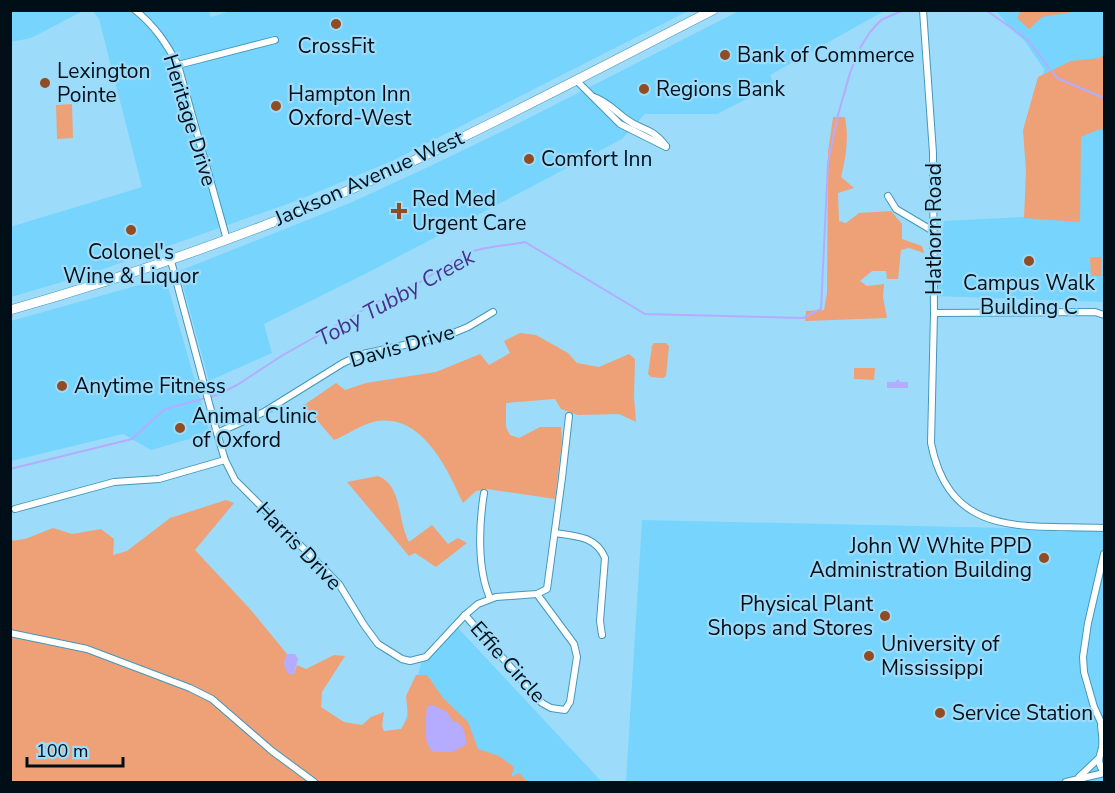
<svg xmlns="http://www.w3.org/2000/svg" width="1115" height="793" viewBox="0 0 1115 793" font-family="'Nunito Sans',sans-serif">
	<style>
		.built { fill: #77d4fd }
		.green { fill: #eea077 }
		.water { fill: #b5acff }
		.lines { fill: none; stroke-linecap: round; stroke-linejoin: round }
		.stream { stroke: #b5acff; stroke-width: 2 }
		.street-casing { stroke: #4497ba; stroke-width: 8 }
		.secondary-casing { stroke: #4497ba; stroke-width: 10 }
		.street { stroke: #fff; stroke-width: 6 }
		.secondary { stroke: #fff; stroke-width: 9 }
		.poi-dot { fill: #924c23; stroke: #9cdcfa; stroke-width: 2 }
		.labels { text-anchor: middle; stroke-width: 4.5; stroke-linejoin: round; paint-order: stroke }
		.poi-label { font-size: 21px; fill: #000e18; stroke: #9cdcfa; text-anchor: start }
		.street-label { font-size: 21px; fill: #000e18; stroke: #9cdcfa }
		.water-label { font-size: 22px; font-style: italic; fill: #47308e; stroke: #9cdcfa }
	</style>
	<rect width="100%" height="100%" fill="#9cdcfa"/>
	<g class="built">
		<polygon points="11,10 83,10 83,11 31,38 11,42"/>
		<polygon points="234,10 688,11 392,161 296,201 92,273 11,297 10,227 142,187 99,19 93,11 209,11 211,17"/>
		<polygon points="739,11 884,11 770,75 774,85 717,114 645,114 622,139 371,271 264,324 272,353 209,381 179,271 350,203 426,168 511,127"/>
		<polygon points="996,11 1104,11 1104,302 934,296 944,221 1024,217 1044,69 1024,40 1013,31"/>
		<polygon points="157,280 166,280 210,433 151,450 123,434 11,461 11,321"/>
		<polygon points="642,520 1104,530 1104,782 626,782"/>
		<polygon points="458,628 602,782 388,782 421,664"/>
	</g>
	<g class="green">
		<polygon points="1021,11 1021,10 1077,11 1042,17 1029,29 1017,18"/>
		<polygon points="1104,55 1104,129 1097,130 1081,137 1080,222 1024,218 1026,171 1023,130 1038,77 1071,61 1100,58"/>
		<polygon points="72,104 73,138 57,139 56,105"/>
		<path d="M833,117h12c4,22 1,40 -4,60l13,11 -16,5 1,28 7,2 13,-10 32,-2 11,13v15l20,7 2,7 -15,-5 -8,2 -3,29h-11l-1,-8h-14l-12,10 7,5 17,-2 -1,13 4,21 -82,3 1,-10 18,-1 3,-17 1,-141z"/>
		<polygon points="1090,257 1101,257 1101,276 1091,276"/>
		<path d="M520,333l16,2 32,18 9,10 22,4 30,-13 6,5 -1,38 2,25 -17,-8 -41,1 -17,-6 -6,-10 -49,4v24l4,8 9,3 21,-11h21l1,14 -7,58 -68,-10 -11,2 -13,12c-16,-35 -42,-92 -90,-81 -13,3 -26,13 -39,18l-30,-35 32,-22 9,7 21,-7 70,-11 44,-18 9,11 21,-12 -6,-12z"/>
		<polygon points="654,343 666,343 669,346 666,376 663,378 651,377 648,374 652,346"/>
		<polygon points="854,368 875,368 874,380 854,379"/>
		<path d="M378,476c25,10 19,44 31,66l23,-17 16,19 10,-6 9,5 -31,24 -21,-14 -6,3 -62,-74z"/>
		<polygon points="226,500 234,503 195,550 250,609 287,654 284,663 294,674 297,665 306,669 334,655 345,656 322,692 321,707 344,722 362,725 371,717 384,712 382,726 384,731 401,729 408,717 406,696 416,675 427,675 443,698 468,722 478,749 499,756 514,767 511,777 519,773 528,782 11,782 10,541 25,539 53,528 72,534 101,529 114,539 113,555 127,551 170,518"/>
	</g>
	<g class="water">
		<polygon points="898,379 900,382 908,382 908,388 887,388 887,382 895,382"/>
		<path d="M287,654h8l3,5 -4,15 -4,1c-7,-7 -7,-12 -3,-21z"/>
		<path d="M433,705l14,7 6,9c11,2 12,13 14,23l-14,8h-20c-11,-10 -7,-32 -6,-46z"/>
	</g>
	<g class="lines">
		<g class="stream">
			<polyline points="986,10 1028,40 1057,78 1104,98"/>
			<path d="M10,469l122,-30 33,-30 52,-14 20,-10 46,-30 114,-64c29,-6 45,-28 71,-38 17,-7 39,-7 57,-11l120,72 158,4 18,-9 7,-147 10,-47 12,-42 10,-25 10,-16 11,-12 23,-10"/>
		</g>
		<g class="street-casing">
			<g id="street">
				<path d="M135,10c20,16 31,33 43,55l49,175"/>
				<path d="M923,10l10,143 1,160 -3,130c19,98 96,81 173,85"/>
				<polyline points="178,65 275,40"/>
				<polyline points="576,80 620,124 666,147"/>
				<path d="M594,97c13,4 21,14 32,22 17,13 23,6 40,27"/>
				<polyline points="888,196 896,209 933,231"/>
				<polyline points="171,261 217,433 225,460 235,480 339,584 364,625 378,644 402,659 410,661 426,657 465,615 478,604 496,597 537,594 547,589 562,478 569,416"/>
				<polyline points="934,313 1095,312 1104,315"/>
				<polyline points="217,433 264,412 343,363 363,354 446,336 468,327 493,312"/>
				<path d="M484,493c-5,31 -7,76 6,105"/>
				<polyline points="15,509 114,482 159,479 225,460"/>
				<path d="M555,533c21,3 41,3 50,25l-5,63 2,14"/>
				<polyline points="1104,554 1088,623 1083,657 1084,672 1094,707 1104,729"/>
				<polyline points="465,615 542,703 551,708 565,710 570,702 577,657 574,644 537,594"/>
				<polyline points="10,633 87,649 190,688 212,699 272,751 314,782"/>
				<path d="M1101,726c1,7 2,15 1,22 -3,10 -5,15 2,24"/>
				<polyline points="1079,777 1098,759"/>
				<polyline points="1066,782 1104,773"/>
			</g>
		</g>
		<g class="secondary-casing">
			<path id="secondary" d="M10,310c92,-26 182,-56 271,-91 148,-60 289,-136 432,-209"/>
		</g>
		<use href="#street" class="street"/>
		<use href="#secondary" class="secondary"/>
	</g>
	<g class="poi-dot">
		<circle cx="336" cy="24" r="6"/>
		<circle cx="725" cy="55" r="6"/>
		<circle cx="45" cy="83" r="6"/>
		<circle cx="644" cy="89" r="6"/>
		<circle cx="276" cy="106" r="6"/>
		<circle cx="529" cy="159" r="6"/>
		<path d="M396 202h6v6h6v6h-6v6h-6v-6h-6v-6h6z"/>
		<circle cx="131" cy="230" r="6"/>
		<circle cx="1029" cy="261" r="6"/>
		<circle cx="62" cy="386" r="6"/>
		<circle cx="180" cy="428" r="6"/>
		<circle cx="1044" cy="558" r="6"/>
		<circle cx="885" cy="616" r="6"/>
		<circle cx="869" cy="656" r="6"/>
		<circle cx="940" cy="713" r="6"/>
	</g>
	<g class="labels">
		<g class="poi-label">
			<text x="336" y="53" text-anchor="middle">CrossFit</text>
			<text x="737" y="62">Bank of Commerce</text>
			<text x="57" y="78">Lexington<tspan x="57" dy="24">Pointe</tspan></text>
			<text x="656" y="96">Regions Bank</text>
			<text x="288" y="101">Hampton Inn<tspan x="288" dy="24">Oxford-West</tspan></text>
			<text x="541" y="166">Comfort Inn</text>
			<text x="412" y="206">Red Med<tspan x="412" dy="24">Urgent Care</tspan></text>
			<text x="131" y="259" text-anchor="middle">Colonel's<tspan x="131" dy="24">Wine &amp; Liquor</tspan></text>
			<text x="1029" y="290" text-anchor="middle">Campus Walk<tspan x="1029" dy="24">Building C</tspan></text>
			<text x="74" y="393">Anytime Fitness</text>
			<text x="192" y="423">Animal Clinic<tspan x="192" dy="24">of Oxford</tspan></text>
			<text x="1032" y="553" text-anchor="end">John W White PPD<tspan x="1032" dy="24">Administration Building</tspan></text>
			<text x="873" y="611" text-anchor="end">Physical Plant<tspan x="873" dy="24">Shops and Stores</tspan></text>
			<text x="881" y="651">University of<tspan x="881" dy="24">Mississippi</tspan></text>
			<text x="952" y="720">Service Station</text>
		</g>
		<g class="street-label">
			<text transform="translate(190 120) rotate(73)" y="7">Heritage Drive</text>
			<text transform="translate(369 178) rotate(-24)" y="7">Jackson Avenue West</text>
			<text transform="translate(934 229) rotate(-90)" y="7">Hathorn Road</text>
			<text transform="translate(402 346) rotate(-16)" y="7">Davis Drive</text>
			<text transform="translate(299 546) rotate(46)" y="7">Harris Drive</text>
			<text transform="translate(508 662) rotate(48)" y="7">Effie Circle</text>
		</g>
		<g class="water-label">
			<text transform="translate(395 297) rotate(-29)" y="8">Toby Tubby Creek</text>
		</g>
	</g>
	<rect width="1115" height="793" fill="none" stroke="#000e18" stroke-width="24"/>
	<path d="M27 757v9h96v-9" fill="none" stroke="#000e18" stroke-width="3"/>
	<text x="36" y="757" font-size="18" fill="#000e18" stroke="#9cdcfa" stroke-width="4.5" paint-order="stroke">100 m</text>
</svg>
